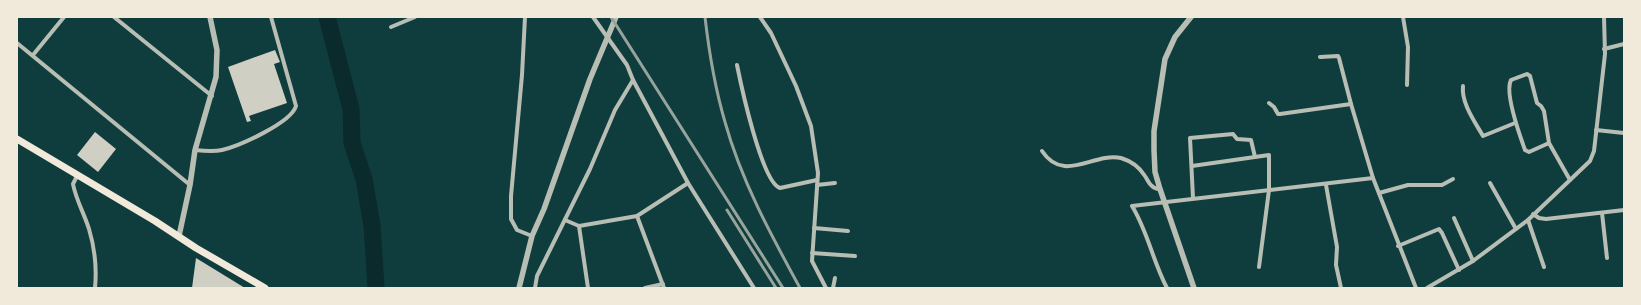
<svg xmlns="http://www.w3.org/2000/svg" width="1641" height="305" viewBox="0 0 1641 305" font-family="'Varela Round',sans-serif">
	<style>
		.lines { fill: none; stroke-linecap: round; stroke-linejoin: round }
		.river { stroke: #0a2a2b; stroke-width: 17 }
		.building { fill: #cfcfc3 }
		.minor { stroke: #b8beb3; stroke-width: 4 }
		.tertiary { stroke: #b8beb3; stroke-width: 5.5 }
		.primary { stroke: #f1e9da; stroke-width: 7 }
		.rail { stroke: #97a49c; stroke-width: 3 }
	</style>
	<rect width="100%" height="100%" fill="#0f3d3e"/>
	<g class="lines">
		<polyline class="river" points="327,17 351,109 352,143 364,179 372,225 376,288"/>
	</g>
	<g class="building">
		<polygon points="275,50 280,62 274,64 287,103 249,116 251,121 247,122 228,67"/>
		<polygon points="95,132 116,149 98,172 77,155"/>
		<polygon points="196,258 245,288 192,288"/>
	</g>
	<g class="lines">
		<g class="minor">
			<polyline points="114,17 212,96"/>
			<polyline points="525,17 522,75 511,196 511,219 517,230 532,236"/>
			<polyline points="760,17 771,33 796,86 811,126 818,173 812,261 826,288"/>
			<polyline points="1403,17 1408,47 1407,85"/>
			<polyline points="391,27 415,17"/>
			<polyline points="17,43 190,185"/>
			<polyline points="1604,49 1624,44"/>
			<polyline points="33,55 64,17"/>
			<polyline points="1320,57 1338,56 1339,58 1351,104 1373,178"/>
			<path d="M737,65c4,20 25,118 43,123l37,-8"/>
			<polyline points="633,80 688,183 754,288"/>
			<path d="M1463,86c-2,17 12,36 20,50l32,-13"/>
			<polyline points="1269,103 1274,107 1278,114 1280,114 1351,104"/>
			<polyline points="1596,130 1624,133"/>
			<path d="M1549,143l-20,9 -4,-2c-5,-14 -21,-57 -14,-70l16,-6 3,2 7,27 4,3 3,5 5,32 21,37"/>
			<path d="M195,150c9,1 18,2 27,0 17,-4 69,-27 74,-44l-25,-89"/>
			<path d="M1042,151c22,33 51,1 79,7 10,3 19,10 24,18 2,3 4,8 7,10 1,2 6,3 8,3"/>
			<polyline points="1192,166 1269,155 1269,190 1259,267"/>
			<path d="M78,174l-5,10c3,16 11,29 16,45 6,20 8,38 6,59"/>
			<polyline points="1490,183 1516,229"/>
			<polyline points="817,185 835,183"/>
			<polyline points="1326,185 1337,247 1336,265 1341,288"/>
			<polyline points="1379,193 1408,185 1442,185 1453,179"/>
			<polyline points="1193,198 1190,138 1233,134 1237,139 1251,140 1255,157"/>
			<polyline points="1602,213 1607,258"/>
			<polyline points="1533,214 1539,218 1546,219 1624,210"/>
			<polyline points="637,216 664,288"/>
			<polyline points="1454,218 1473,261"/>
			<polyline points="565,220 579,226 637,216 688,183"/>
			<polyline points="1528,220 1544,267"/>
			<polyline points="579,226 588,288"/>
			<polyline points="814,228 848,231"/>
			<polyline points="1398,246 1439,229 1442,233 1459,270"/>
			<polyline points="812,253 855,256"/>
			<polyline points="535,288 537,276 590,169 615,110 633,80 627,65 593,17"/>
			<polyline points="645,288 663,284"/>
			<polyline points="833,288 835,278"/>
			<path d="M1167,288c-14,-26 -19,-56 -35,-82l241,-28 43,110"/>
			<polyline points="1427,288 1473,261 1528,220 1590,161 1594,151 1605,54 1604,17"/>
		</g>
		<g class="tertiary">
			<polyline points="1191,17 1175,37 1165,59 1154,131 1154,150 1155,172 1160,189 1194,288"/>
			<polyline points="179,236 190,185 195,150 216,77 217,50 210,17"/>
			<polyline points="519,288 532,236 544,209 590,79 616,17"/>
		</g>
		<polyline class="primary" points="17,139 155,221 196,248 265,288"/>
		<g class="rail">
			<polyline points="611,17 783,288"/>
			<path d="M705,17c4,35 10,71 20,105 16,58 46,113 75,166"/>
			<polyline points="727,210 776,288"/>
		</g>
	</g>
	<rect width="1641" height="305" fill="none" stroke="#f1e9da" stroke-width="36"/>
</svg>
